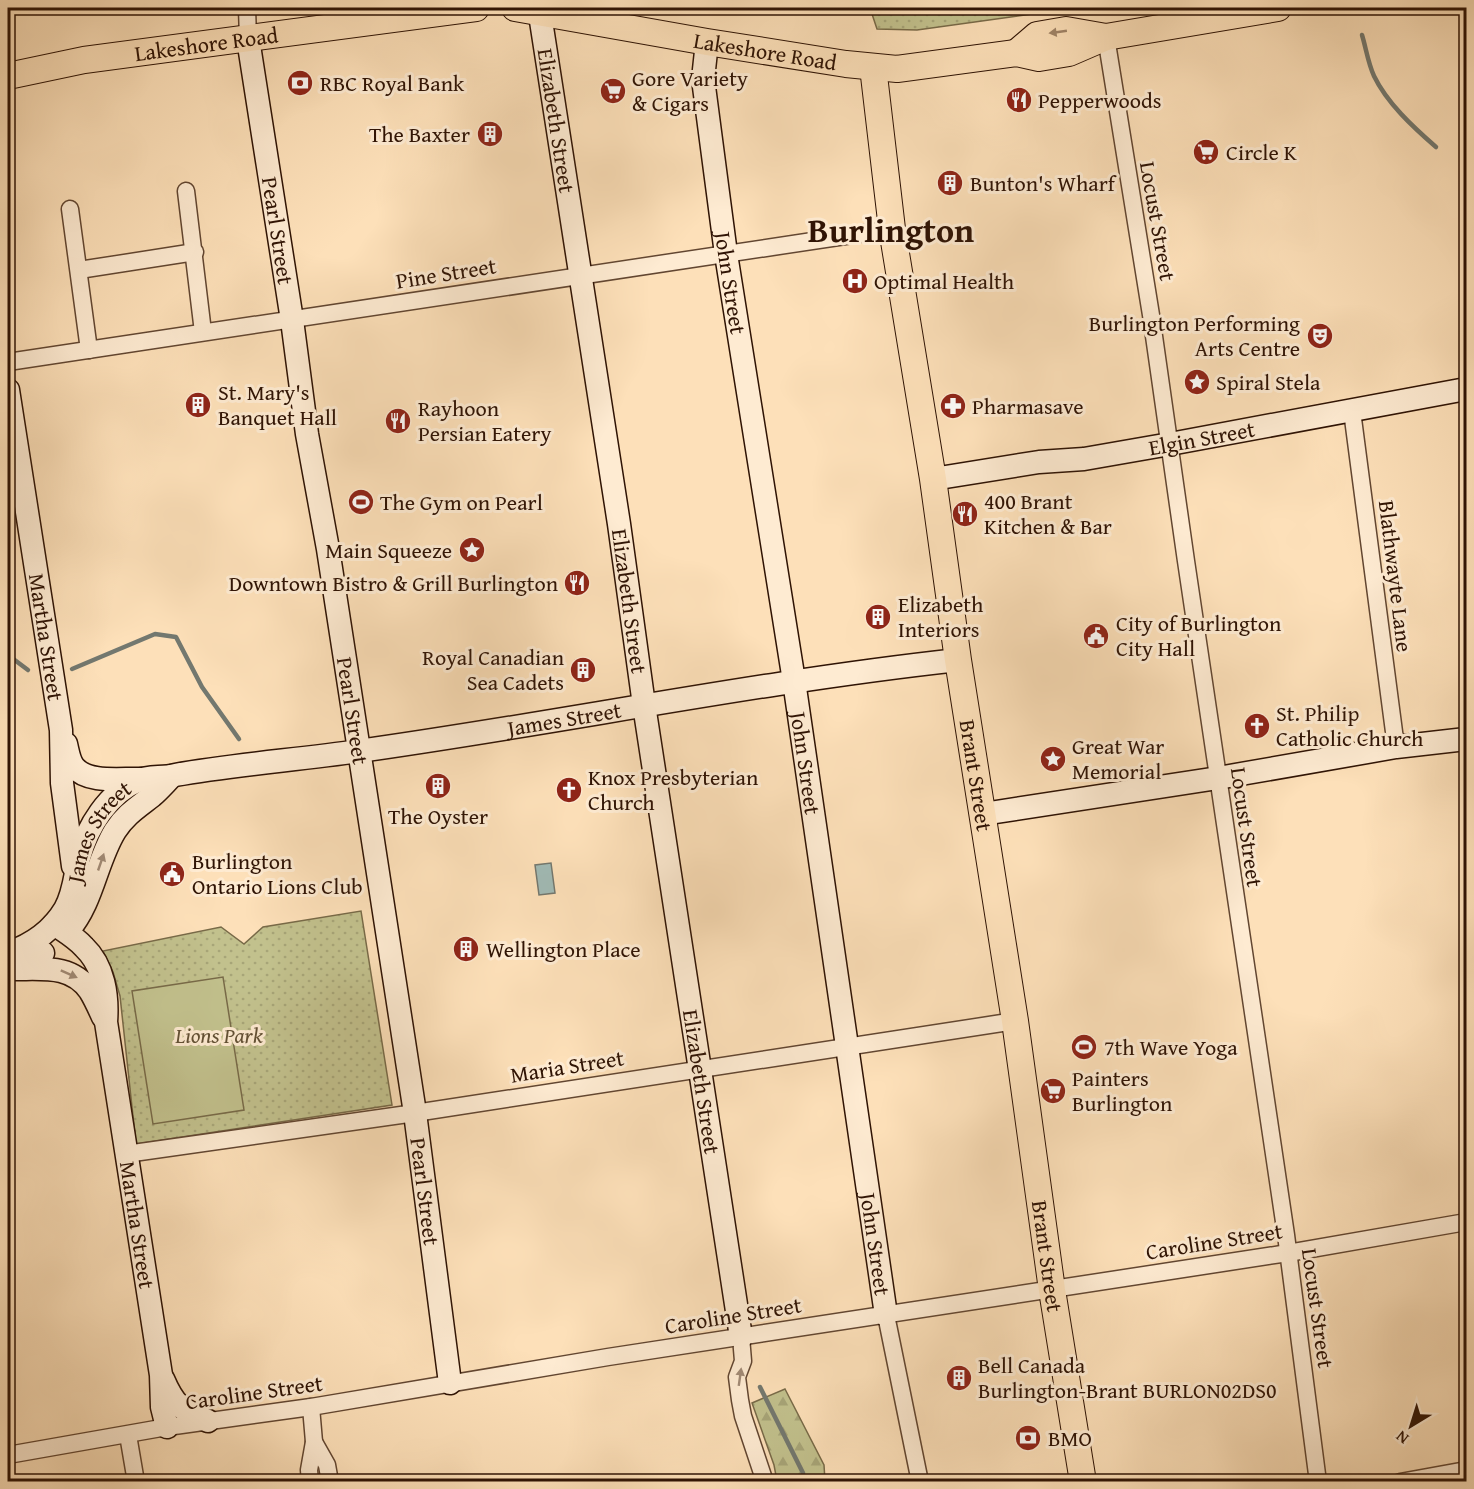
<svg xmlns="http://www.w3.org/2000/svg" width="1474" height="1489" viewBox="0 0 1474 1489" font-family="'Gentium Book Plus',serif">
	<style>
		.grass { fill: url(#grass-dots); stroke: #786a48; stroke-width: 1.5 }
		.forest { fill: url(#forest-firs); stroke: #786a48; stroke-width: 1.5 }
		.pitch { fill: #c2c18d; stroke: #786a48; stroke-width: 1.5 }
		.water { fill: #a1bbb6; stroke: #73786f; stroke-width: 1.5 }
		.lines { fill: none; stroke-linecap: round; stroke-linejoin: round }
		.stream { stroke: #73786f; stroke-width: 4.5 }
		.street-casing { stroke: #624631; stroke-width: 19 }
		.secondary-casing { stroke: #2f1304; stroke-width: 25 }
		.primary-casing { stroke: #2f1304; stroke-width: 28 }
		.street { stroke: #feebd2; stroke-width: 16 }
		.secondary { stroke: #feebd2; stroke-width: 22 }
		.primary { stroke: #fde0b9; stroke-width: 26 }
		.oneway { fill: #a08468 }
		.oneway2 { fill: #a18a75 }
		.labels { text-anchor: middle; stroke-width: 6; stroke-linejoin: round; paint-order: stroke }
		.street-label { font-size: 22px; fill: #2f1304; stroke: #feebd2 }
		.poi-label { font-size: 22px; fill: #2f1304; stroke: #feebd2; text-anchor: start }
		.park-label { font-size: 22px; font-style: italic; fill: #625034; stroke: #feebd2 }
		.town-label { font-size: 34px; font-weight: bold; fill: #2f1304; stroke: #feebd2 }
	</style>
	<defs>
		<pattern id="grass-dots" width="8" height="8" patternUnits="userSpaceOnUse" patternTransform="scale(1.5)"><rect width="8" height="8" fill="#c2c18d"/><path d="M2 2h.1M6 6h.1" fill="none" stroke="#a7a578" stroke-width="1.8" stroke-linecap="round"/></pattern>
		<pattern id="forest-firs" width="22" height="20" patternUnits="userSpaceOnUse" patternTransform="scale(1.5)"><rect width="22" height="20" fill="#c2c18d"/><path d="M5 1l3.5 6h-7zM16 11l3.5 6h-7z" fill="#a7a578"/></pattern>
	</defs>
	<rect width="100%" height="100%" fill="#fde0b9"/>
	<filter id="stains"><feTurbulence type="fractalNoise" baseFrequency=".00333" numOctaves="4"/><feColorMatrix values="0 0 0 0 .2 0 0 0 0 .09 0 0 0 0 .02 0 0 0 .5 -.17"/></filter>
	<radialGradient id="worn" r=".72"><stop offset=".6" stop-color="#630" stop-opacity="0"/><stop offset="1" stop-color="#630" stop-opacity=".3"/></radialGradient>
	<g class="grass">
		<polygon points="870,8 1075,8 917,30 877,29"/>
		<polygon points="361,911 392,1105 136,1144 120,996 113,972 103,951 221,927 244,944 263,927"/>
	</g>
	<polygon class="forest" points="785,1389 824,1465 825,1481 777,1481 774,1465 752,1403"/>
	<polygon class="pitch" points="223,977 244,1110 153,1124 132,991"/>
	<polygon class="water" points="551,863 555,893 539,895 535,865"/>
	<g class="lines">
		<g class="stream">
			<path d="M1362,35c4,13 6,28 12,41 13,27 39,51 62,71"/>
			<polyline points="8,655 28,670"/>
			<polyline points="72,669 155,634 176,637 202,687 239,739"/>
			<polyline points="760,1387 803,1473 803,1482"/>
		</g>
		<g class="street-casing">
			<g id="street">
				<polyline points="247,8 248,39"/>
				<polyline points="1106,37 1151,315 1186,561 1286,1235 1318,1482"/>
				<polyline points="186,191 203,332"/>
				<polyline points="70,209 89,350"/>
				<polyline points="79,270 195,252"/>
				<polyline points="8,362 892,229"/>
				<polyline points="1352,411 1396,747"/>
				<polyline points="126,1154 415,1113 1015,1021"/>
				<polyline points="886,1315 920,1482"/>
				<polyline points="741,1337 743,1361 737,1377 740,1400 743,1416 765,1482"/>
				<polyline points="128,1435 136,1482"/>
				<polyline points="314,1442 327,1465 330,1482"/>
				<polyline points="8,1455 167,1427 311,1407 608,1357 1288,1253 1466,1222"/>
				<polyline points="310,1482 309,1470 314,1442 311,1407"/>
				<polyline points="1400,1482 1466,1470"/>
			</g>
		</g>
		<g class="secondary-casing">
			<g id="secondary">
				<path id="s1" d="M539,8l80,516 25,181 97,632"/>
				<path id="s2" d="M248,39l44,281 15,114 21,115 87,564 35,270"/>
				<path id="s3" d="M707,42l-4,37 23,175 68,427 92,634"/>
				<path id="s4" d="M8,390l53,340 1,53 11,83"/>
				<path id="s5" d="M933,479l106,-17 45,-3 86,-15 296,-55"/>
				<path d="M66,744c2,8 3,17 8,23 14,17 48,11 67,12"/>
				<polyline points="983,814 1218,778 1396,747 1466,739"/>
				<path id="s6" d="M54,924c10,7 22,14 30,23 20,19 24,49 22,75l55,353 1,32 5,20"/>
				<path d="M68,931c25,-29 28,-69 47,-100 10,-16 23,-24 37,-35 7,-6 13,-13 20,-20"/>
				<path id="s7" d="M8,953c23,-8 44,-22 57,-44 9,-15 10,-34 14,-51 8,-31 29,-65 60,-78 10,-4 25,-2 36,-5 61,-11 123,-15 184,-24 200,-28 398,-69 599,-91"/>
				<polyline points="8,969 11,969 43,953"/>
				<path d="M16,969c28,0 56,-4 74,22 5,8 9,17 13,26"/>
				<path d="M163,1379c12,28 18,30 45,42"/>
			</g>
		</g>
		<g class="primary-casing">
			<g id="primary">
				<path id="s8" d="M515,8l192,34 139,22 51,5 119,-16 23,5 30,-5 37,-16 172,-29"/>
				<polyline points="1016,53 1037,35 1066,30 1106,37"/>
				<path id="s9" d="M873,67l19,162 41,250 25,181 57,361 37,269 31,192"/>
				<path id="s10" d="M8,76l76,-16 392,-52"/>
			</g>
		</g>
		<use href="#street" class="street"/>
		<use href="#secondary" class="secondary"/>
		<use href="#primary" class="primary"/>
	</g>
	<defs><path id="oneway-solid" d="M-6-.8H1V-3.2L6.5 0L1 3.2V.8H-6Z" transform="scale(1.5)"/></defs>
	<use class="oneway" href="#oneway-solid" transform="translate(1058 32) rotate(172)"/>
	<g class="oneway2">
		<use href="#oneway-solid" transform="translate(101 862) rotate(-71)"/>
		<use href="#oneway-solid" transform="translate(69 974) rotate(24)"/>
		<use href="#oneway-solid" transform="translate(740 1377) rotate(-82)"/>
	</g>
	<defs>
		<g id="bank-disc" transform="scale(1.35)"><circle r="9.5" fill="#8f2418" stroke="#feebd2"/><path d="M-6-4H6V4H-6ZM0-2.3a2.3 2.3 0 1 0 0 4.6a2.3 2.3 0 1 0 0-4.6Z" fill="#fff"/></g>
		<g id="supermarket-disc" transform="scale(1.35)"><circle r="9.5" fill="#8f2418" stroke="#feebd2"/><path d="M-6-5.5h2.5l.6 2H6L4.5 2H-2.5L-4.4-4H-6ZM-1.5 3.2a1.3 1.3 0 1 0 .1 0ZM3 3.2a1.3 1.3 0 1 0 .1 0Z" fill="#fff"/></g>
		<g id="restaurant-disc" transform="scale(1.35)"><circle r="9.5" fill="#8f2418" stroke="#feebd2"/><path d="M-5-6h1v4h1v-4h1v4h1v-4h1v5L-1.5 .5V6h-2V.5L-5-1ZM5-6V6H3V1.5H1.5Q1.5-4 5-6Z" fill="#fff"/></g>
		<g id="building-disc" transform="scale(1.35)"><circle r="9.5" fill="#8f2418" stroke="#feebd2"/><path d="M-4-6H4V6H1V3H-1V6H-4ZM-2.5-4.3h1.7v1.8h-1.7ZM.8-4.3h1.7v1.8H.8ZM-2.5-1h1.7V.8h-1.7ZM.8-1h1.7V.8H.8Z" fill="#fff"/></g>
		<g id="hospital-disc" transform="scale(1.35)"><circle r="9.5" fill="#8f2418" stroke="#feebd2"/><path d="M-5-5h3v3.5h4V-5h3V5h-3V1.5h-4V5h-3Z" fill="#fff"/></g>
		<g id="theatre-disc" transform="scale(1.35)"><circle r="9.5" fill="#8f2418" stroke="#feebd2"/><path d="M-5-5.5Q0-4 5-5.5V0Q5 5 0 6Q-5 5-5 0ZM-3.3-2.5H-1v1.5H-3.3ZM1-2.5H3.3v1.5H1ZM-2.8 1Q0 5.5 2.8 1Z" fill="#fff"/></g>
		<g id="sight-disc" transform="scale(1.35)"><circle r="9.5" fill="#8f2418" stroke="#feebd2"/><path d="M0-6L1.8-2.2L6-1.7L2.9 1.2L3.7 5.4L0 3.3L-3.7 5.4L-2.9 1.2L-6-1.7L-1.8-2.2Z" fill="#fff"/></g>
		<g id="pharmacy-disc" transform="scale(1.35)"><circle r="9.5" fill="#8f2418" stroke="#feebd2"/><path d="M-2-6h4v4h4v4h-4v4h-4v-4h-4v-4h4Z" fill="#fff"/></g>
		<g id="stadium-disc" transform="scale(1.35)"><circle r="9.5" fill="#8f2418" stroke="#feebd2"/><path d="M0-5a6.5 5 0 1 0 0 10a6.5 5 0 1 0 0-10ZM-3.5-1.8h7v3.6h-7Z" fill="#fff"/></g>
		<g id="civic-disc" transform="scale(1.35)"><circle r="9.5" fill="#8f2418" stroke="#feebd2"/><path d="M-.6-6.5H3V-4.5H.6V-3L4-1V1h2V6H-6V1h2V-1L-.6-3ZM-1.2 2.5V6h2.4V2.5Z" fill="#fff"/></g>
		<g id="church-disc" transform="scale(1.35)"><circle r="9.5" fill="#8f2418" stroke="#feebd2"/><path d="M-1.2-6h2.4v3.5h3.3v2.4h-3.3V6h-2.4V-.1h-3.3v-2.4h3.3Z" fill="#fff"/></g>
	</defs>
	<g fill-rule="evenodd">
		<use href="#bank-disc" x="300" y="83"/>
		<use href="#supermarket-disc" x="613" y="91"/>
		<use href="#restaurant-disc" x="1019" y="100"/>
		<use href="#building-disc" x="490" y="134"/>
		<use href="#supermarket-disc" x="1206" y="152"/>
		<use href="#building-disc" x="950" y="183"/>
		<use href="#hospital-disc" x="855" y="281"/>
		<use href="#theatre-disc" x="1320" y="336"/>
		<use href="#sight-disc" x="1197" y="382"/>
		<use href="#building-disc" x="198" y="405"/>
		<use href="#pharmacy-disc" x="953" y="406"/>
		<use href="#restaurant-disc" x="398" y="421"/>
		<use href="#stadium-disc" x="361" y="502"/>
		<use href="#restaurant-disc" x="965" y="514"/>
		<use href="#sight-disc" x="472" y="550"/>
		<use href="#restaurant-disc" x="577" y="583"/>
		<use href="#building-disc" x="878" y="617"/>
		<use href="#civic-disc" x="1096" y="636"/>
		<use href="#building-disc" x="583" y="670"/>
		<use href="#church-disc" x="1257" y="726"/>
		<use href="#sight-disc" x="1053" y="759"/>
		<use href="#building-disc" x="438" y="786"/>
		<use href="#church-disc" x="569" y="790"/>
		<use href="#civic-disc" x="172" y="874"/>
		<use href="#building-disc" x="466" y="949"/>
		<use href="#stadium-disc" x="1084" y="1047"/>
		<use href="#supermarket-disc" x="1053" y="1091"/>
		<use href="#building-disc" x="959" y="1378"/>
		<use href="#bank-disc" x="1028" y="1438"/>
	</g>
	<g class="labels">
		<g class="street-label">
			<text dy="8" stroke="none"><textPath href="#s10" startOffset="201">Lakeshore Road</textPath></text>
			<text dy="8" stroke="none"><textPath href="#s8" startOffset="254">Lakeshore Road</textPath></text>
			<text dy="8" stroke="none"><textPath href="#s1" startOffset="114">Elizabeth Street</textPath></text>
			<text transform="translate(1158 221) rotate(80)" y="8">Locust Street</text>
			<text dy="8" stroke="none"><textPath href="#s2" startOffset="194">Pearl Street</textPath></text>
			<text transform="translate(446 273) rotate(-9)" y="8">Pine Street</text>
			<text dy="8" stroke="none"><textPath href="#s3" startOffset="243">John Street</textPath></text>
			<text dy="8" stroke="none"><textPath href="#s5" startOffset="272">Elgin Street</textPath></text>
			<text transform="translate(1396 576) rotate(83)" y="8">Blathwayte Lane</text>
			<text dy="8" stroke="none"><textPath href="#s1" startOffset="600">Elizabeth Street</textPath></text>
			<text dy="8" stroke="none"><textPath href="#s4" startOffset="250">Martha Street</textPath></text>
			<text dy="8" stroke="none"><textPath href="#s2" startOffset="680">Pearl Street</textPath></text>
			<text dy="8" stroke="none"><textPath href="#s7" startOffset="658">James Street</textPath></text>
			<text dy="8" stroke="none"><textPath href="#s3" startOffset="729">John Street</textPath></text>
			<text dy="8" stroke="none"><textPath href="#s9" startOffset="716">Brant Street</textPath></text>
			<text transform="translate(1247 827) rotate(82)" y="8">Locust Street</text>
			<text dy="8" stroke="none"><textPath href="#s7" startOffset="159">James Street</textPath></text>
			<text transform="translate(567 1066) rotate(-9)" y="8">Maria Street</text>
			<text dy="8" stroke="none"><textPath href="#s1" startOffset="1086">Elizabeth Street</textPath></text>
			<text dy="8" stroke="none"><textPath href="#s2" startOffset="1166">Pearl Street</textPath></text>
			<text dy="8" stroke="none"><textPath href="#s6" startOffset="324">Martha Street</textPath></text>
			<text transform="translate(1214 1241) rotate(-9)" y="8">Caroline Street</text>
			<text dy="8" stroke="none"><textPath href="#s3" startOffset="1215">John Street</textPath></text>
			<text dy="8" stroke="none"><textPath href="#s9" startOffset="1202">Brant Street</textPath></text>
			<text transform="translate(1318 1308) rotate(82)" y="8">Locust Street</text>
			<text transform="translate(733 1315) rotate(-9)" y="8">Caroline Street</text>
			<text transform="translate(254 1392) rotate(-8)" y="8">Caroline Street</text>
		</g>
		<g class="poi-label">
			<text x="632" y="86">Gore Variety<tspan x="632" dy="25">&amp; Cigars</tspan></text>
			<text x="320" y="91">RBC Royal Bank</text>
			<text x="1038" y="108">Pepperwoods</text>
			<text x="470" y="142" text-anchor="end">The Baxter</text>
			<text x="1226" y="160">Circle K</text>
			<text x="970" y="191">Bunton's Wharf</text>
			<text x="874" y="289">Optimal Health</text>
			<text x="1300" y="331" text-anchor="end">Burlington Performing<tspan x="1300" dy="25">Arts Centre</tspan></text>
			<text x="1216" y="390">Spiral Stela</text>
			<text x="218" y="400">St. Mary's<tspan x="218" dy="25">Banquet Hall</tspan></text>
			<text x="972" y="414">Pharmasave</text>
			<text x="418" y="416">Rayhoon<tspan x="418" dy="25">Persian Eatery</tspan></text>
			<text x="984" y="509">400 Brant<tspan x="984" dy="25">Kitchen &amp; Bar</tspan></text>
			<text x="380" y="510">The Gym on Pearl</text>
			<text x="452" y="558" text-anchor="end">Main Squeeze</text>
			<text x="558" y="591" text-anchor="end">Downtown Bistro &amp; Grill Burlington</text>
			<text x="898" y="612">Elizabeth<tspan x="898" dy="25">Interiors</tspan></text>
			<text x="1116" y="631">City of Burlington<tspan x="1116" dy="25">City Hall</tspan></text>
			<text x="564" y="665" text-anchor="end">Royal Canadian<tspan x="564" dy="25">Sea Cadets</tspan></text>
			<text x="1276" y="721">St. Philip<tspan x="1276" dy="25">Catholic Church</tspan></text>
			<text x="1072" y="754">Great War<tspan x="1072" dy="25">Memorial</tspan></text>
			<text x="588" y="785">Knox Presbyterian<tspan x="588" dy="25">Church</tspan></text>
			<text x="438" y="824" text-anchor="middle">The Oyster</text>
			<text x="192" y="869">Burlington<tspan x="192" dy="25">Ontario Lions Club</tspan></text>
			<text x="486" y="957">Wellington Place</text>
			<text x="1104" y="1055">7th Wave Yoga</text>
			<text x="1072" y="1086">Painters<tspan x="1072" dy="25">Burlington</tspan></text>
			<text x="978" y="1373">Bell Canada<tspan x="978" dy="25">Burlington-Brant BURLON02DS0</tspan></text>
			<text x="1048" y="1446">BMO</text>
		</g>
		<g class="park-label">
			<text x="219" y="1043">Lions Park</text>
		</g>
		<g class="town-label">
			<text x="891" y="242">Burlington</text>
		</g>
	</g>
	<rect width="1474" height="1489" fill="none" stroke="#fde0b9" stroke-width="30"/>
	<rect x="9" y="9" width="1456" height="1471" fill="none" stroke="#2f1304" stroke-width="3"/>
	<rect x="15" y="15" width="1444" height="1459" fill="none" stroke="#2f1304" stroke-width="1.5"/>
	<g transform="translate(1411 1426) rotate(218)" stroke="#feebd2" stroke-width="4.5" paint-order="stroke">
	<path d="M0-4.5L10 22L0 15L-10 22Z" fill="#2f1304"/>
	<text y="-9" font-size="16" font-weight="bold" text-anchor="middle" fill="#2f1304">N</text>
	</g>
	<rect width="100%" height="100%" filter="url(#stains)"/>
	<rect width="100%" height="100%" fill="url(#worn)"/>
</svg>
